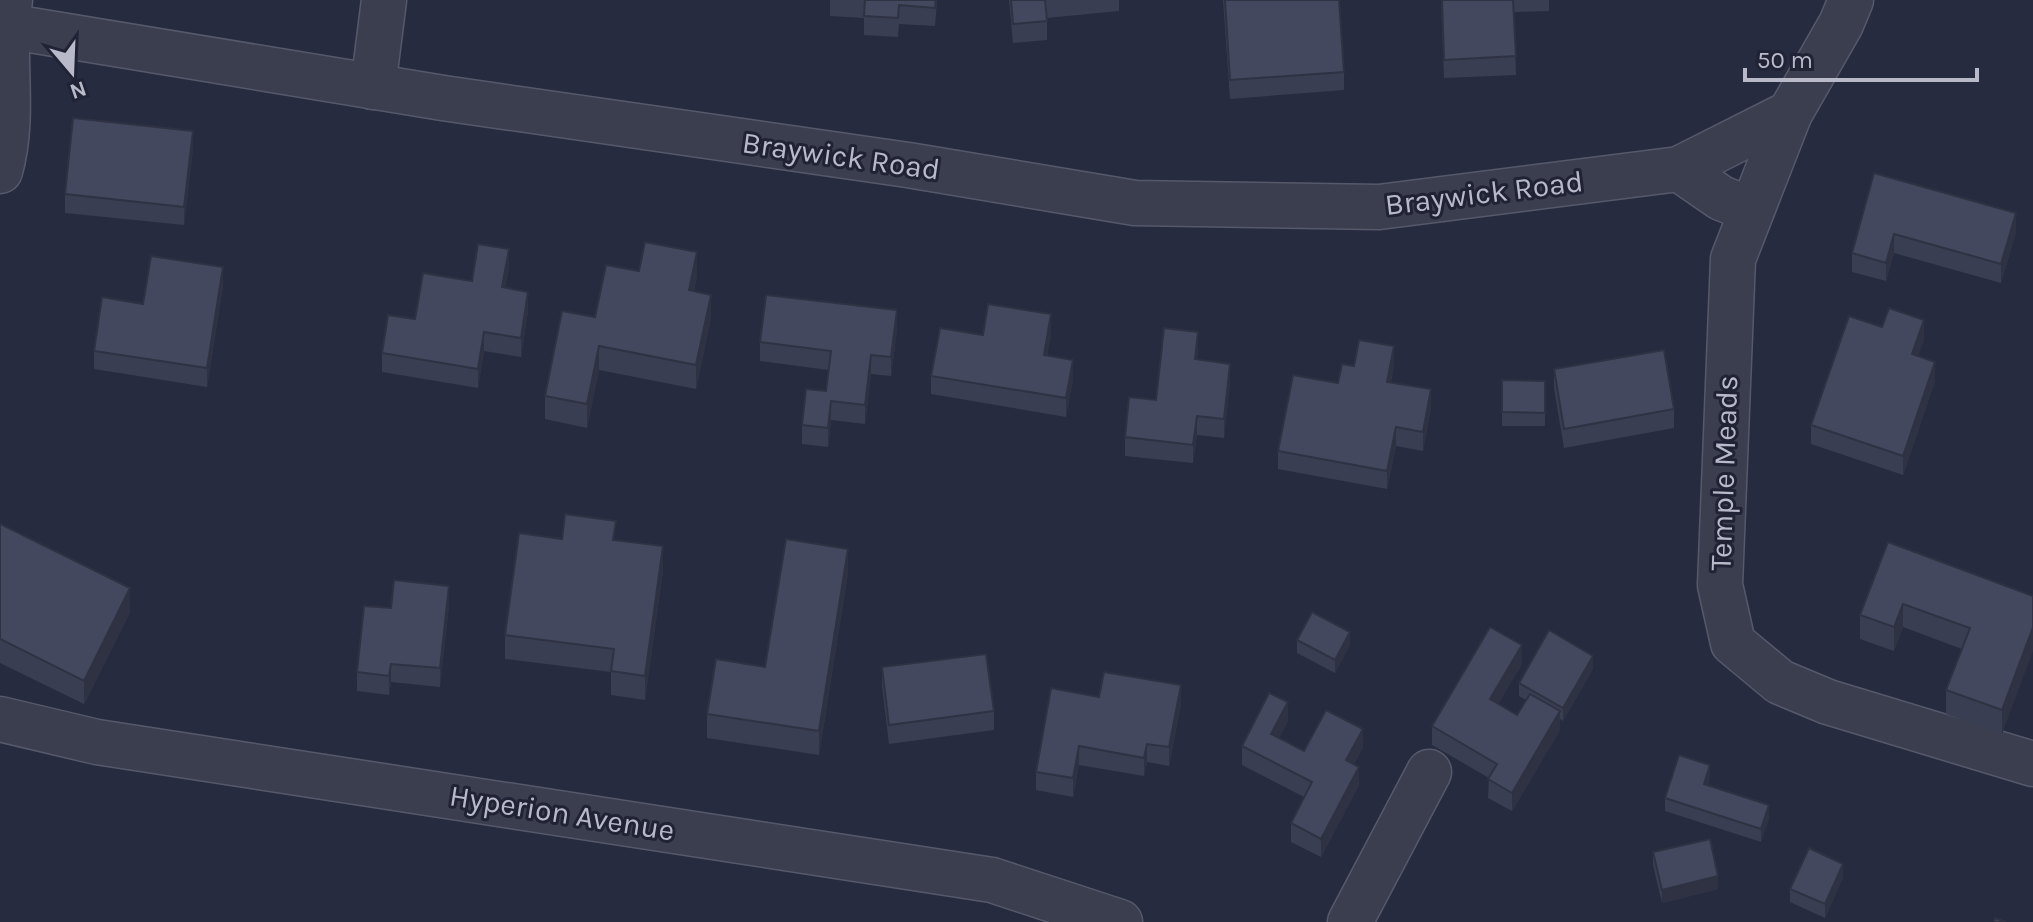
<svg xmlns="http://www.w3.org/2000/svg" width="2033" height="922" viewBox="0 0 2033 922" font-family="Karla,sans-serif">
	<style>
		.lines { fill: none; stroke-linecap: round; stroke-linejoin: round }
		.minor-casing { stroke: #56596a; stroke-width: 47 }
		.minor { stroke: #3b3e4f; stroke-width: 44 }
		.wall { fill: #3a3e52 }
		.shaded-wall { fill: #2f3242 }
		.building { fill: #43485f; stroke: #2f3242; stroke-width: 2 }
		.labels { text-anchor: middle; stroke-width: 6; stroke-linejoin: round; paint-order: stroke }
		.street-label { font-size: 30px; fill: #b8baca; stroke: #202335 }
	</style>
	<rect width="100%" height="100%" fill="#272b40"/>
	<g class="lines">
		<g class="minor-casing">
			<g id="minor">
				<polyline points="1851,0 1841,24 1790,113 1733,259 1720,585 1733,643 1780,682 1828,702 2033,764"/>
				<polyline points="6,26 443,98 908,165 1135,203 1379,207 1679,169 1790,113"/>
				<polyline points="373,87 384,0"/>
				<polyline points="1679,169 1721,198 1751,210"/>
				<path d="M0,171c16,-55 1,-114 10,-171"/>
				<polyline points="0,719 97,742 992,880 1120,922"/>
				<polyline points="1350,922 1429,772"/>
			</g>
		</g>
		<use href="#minor" class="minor"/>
	</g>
	<g class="wall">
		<polygon points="830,0 937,0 935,26 899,24 898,37 864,35 864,18 830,16"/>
		<polygon points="1009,0 1119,0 1119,11 1047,18 1047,40 1013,43"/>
		<polygon points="1223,0 1339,0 1344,72 1344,90 1230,99"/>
		<polygon points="1441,0 1549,0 1549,11 1514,12 1516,75 1444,78"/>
		<polygon points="193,149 184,225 65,213 65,194"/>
		<polygon points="1874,173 2016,232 2001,283 1894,253 1886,281 1852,272 1852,253"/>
		<polygon points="509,268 505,288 528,311 521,357 484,351 478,388 382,372 382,353 415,319 472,281"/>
		<polygon points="639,271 697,275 694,291 711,318 696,389 599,370 587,428 545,419 545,396 595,317"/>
		<polygon points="223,286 207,387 94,369 94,351"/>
		<polygon points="1882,327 1924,339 1918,356 1935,381 1903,475 1811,444 1811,425"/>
		<polygon points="897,329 891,376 871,374 865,424 831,420 828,447 802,444 802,425 826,391 828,370 760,361 760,342"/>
		<polygon points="1051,333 1047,356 1073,379 1066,417 931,394 931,376 983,335"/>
		<polygon points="1198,351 1197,360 1230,382 1224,438 1197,435 1193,463 1125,456 1125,437"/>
		<polygon points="1394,365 1391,382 1431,408 1423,451 1396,446 1387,489 1278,469 1278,451 1354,366"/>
		<polygon points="1554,369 1674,409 1674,428 1564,448 1554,388"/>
		<polygon points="1502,380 1545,381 1545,426 1502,426"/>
		<polygon points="0,524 130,612 84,704 0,663"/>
		<polygon points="562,539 616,540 663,570 645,700 611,695 611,672 505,659 505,635"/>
		<polygon points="1888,542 2033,596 2002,734 1946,714 1946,690 1962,649 1903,627 1894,651 1860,639 1860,615"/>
		<polygon points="848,573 819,755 707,738 707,714 765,667"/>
		<polygon points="449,605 440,687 391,682 389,695 357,691 357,672 391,608"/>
		<polygon points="1297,640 1350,645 1335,673 1297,653"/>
		<polygon points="1522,664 1498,704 1517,715 1526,700 1519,696 1519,683 1593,669 1563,721 1560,719 1560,730 1512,811 1488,798 1489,778 1432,745 1432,726"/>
		<polygon points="882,667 994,711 994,730 889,744 882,686"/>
		<polygon points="1099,697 1181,704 1169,766 1147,762 1144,776 1079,765 1073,797 1036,790 1036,772"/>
		<polygon points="1288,721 1279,738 1304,751 1363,748 1354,764 1359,785 1321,857 1291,842 1291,823 1304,797 1242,765 1242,746"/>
		<polygon points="1710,778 1708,785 1769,818 1761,842 1665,811 1665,798"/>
		<polygon points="1653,852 1718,889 1662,903 1653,865"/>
		<polygon points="1843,877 1825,918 1790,902 1790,889"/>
	</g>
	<g class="shaded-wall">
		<polygon points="193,131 193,149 184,225 184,207"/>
		<polygon points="2016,213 2016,232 2001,283 2001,264"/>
		<polygon points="1894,234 1894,253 1886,281 1886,263"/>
		<polygon points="509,249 509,268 502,306 502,287"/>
		<polygon points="697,252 697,275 689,314 689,290"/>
		<polygon points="223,267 223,286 207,387 207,368"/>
		<polygon points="528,292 528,311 521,357 521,338"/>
		<polygon points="711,295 711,318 696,389 696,365"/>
		<polygon points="897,310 897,329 891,376 891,357"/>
		<polygon points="1051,314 1051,333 1044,374 1044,355"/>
		<polygon points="1924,320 1924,339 1912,373 1912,354"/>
		<polygon points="484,332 484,351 478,388 478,369"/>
		<polygon points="1198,332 1198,351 1195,378 1195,359"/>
		<polygon points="599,346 599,370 587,428 587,404"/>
		<polygon points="1394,346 1394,365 1387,400 1387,382"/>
		<polygon points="871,355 871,374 865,424 865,405"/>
		<polygon points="1073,360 1073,379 1066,417 1066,398"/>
		<polygon points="1935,362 1935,381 1903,475 1903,456"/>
		<polygon points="1230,364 1230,382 1224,438 1224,419"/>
		<polygon points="1431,389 1431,408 1423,451 1423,432"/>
		<polygon points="831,401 831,420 828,447 828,428"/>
		<polygon points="1197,416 1197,435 1193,463 1193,445"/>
		<polygon points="1396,427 1396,446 1387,489 1387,471"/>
		<polygon points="663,546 663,570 645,700 645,676"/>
		<polygon points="848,549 848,573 819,755 819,731"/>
		<polygon points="449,586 449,605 440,687 440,668"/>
		<polygon points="130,588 130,612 84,704 84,681"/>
		<polygon points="1903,604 1903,627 1894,651 1894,627"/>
		<polygon points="2033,627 2033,651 2002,734 2002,710"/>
		<polygon points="1350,632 1350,645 1335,673 1335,660"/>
		<polygon points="1522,645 1522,664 1490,718 1490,699"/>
		<polygon points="1593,656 1593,669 1563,721 1563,708"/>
		<polygon points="391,664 391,682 389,695 389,676"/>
		<polygon points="1181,685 1181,704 1169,766 1169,747"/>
		<polygon points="1288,702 1288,721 1271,753 1271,734"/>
		<polygon points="1560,711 1560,730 1512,811 1512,793"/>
		<polygon points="1363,729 1363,748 1346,779 1346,760"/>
		<polygon points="1147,744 1147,762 1144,776 1144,758"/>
		<polygon points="1079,746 1079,765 1073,797 1073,778"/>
		<polygon points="1710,765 1710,778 1704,797 1704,784"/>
		<polygon points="1359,767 1359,785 1321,857 1321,839"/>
		<polygon points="1769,805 1769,818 1761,842 1761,829"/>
		<polygon points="1843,864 1843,877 1825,918 1825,904"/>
		<polygon points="1718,876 1718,889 1662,903 1662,890"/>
	</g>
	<g class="building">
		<polygon points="865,0 936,0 935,8 899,5 898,18 864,16"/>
		<polygon points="1011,0 1045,0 1047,21 1013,24"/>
		<polygon points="1225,0 1339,0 1344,72 1230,80"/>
		<polygon points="1442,0 1513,0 1516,56 1444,60"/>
		<polygon points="73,118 193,131 184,207 65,194"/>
		<polygon points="1874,173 2016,213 2001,264 1894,234 1886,263 1852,253"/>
		<polygon points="645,242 697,252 689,290 711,295 696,365 599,346 587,404 545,396 562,311 595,317 606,265 639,271"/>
		<polygon points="478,244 509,249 502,287 528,292 521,338 484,332 478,369 382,353 388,315 415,319 423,273 472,281"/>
		<polygon points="151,256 223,267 207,368 94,351 102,297 143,304"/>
		<polygon points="766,295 897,310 891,357 871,355 865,405 831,401 828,428 802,425 806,389 826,391 831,351 760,342"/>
		<polygon points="988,304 1051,314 1044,355 1073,360 1066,398 931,376 940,328 983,335"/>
		<polygon points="1889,308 1924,320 1912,354 1935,362 1903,456 1811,425 1849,316 1882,327"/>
		<polygon points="1164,328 1198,332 1195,359 1230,364 1224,419 1197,416 1193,445 1125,437 1129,397 1156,400"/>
		<polygon points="1359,340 1394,346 1387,382 1431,389 1423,432 1396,427 1387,471 1278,451 1293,375 1338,383 1342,364 1354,366"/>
		<polygon points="1664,350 1674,409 1564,429 1554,369"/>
		<polygon points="1502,380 1545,381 1545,413 1502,412"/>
		<polygon points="565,514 616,521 613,540 663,546 645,676 611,671 614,649 505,635 519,533 562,539"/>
		<polygon points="0,524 130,588 84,681 0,639"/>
		<polygon points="786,539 848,549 819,731 707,714 716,659 765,667"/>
		<polygon points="1888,542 2033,596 2033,627 2002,710 1946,690 1970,628 1903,604 1894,627 1860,615"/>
		<polygon points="394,580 449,586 440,668 391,664 389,676 357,672 364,606 391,608"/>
		<polygon points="1312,612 1350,632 1335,660 1297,640"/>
		<polygon points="1490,627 1522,645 1490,699 1517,715 1530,694 1560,711 1512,793 1488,779 1497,764 1432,726"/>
		<polygon points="1549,630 1593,656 1563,708 1519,683"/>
		<polygon points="986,654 994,711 889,725 882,667"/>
		<polygon points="1104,672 1181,685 1169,747 1147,744 1144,758 1079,746 1073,778 1036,772 1051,688 1099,697"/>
		<polygon points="1269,693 1288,702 1271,734 1304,751 1326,710 1363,729 1346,760 1359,767 1321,839 1291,823 1312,782 1242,746"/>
		<polygon points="1679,755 1710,765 1704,784 1769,805 1761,829 1665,798"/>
		<polygon points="1710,839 1718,876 1662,890 1653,852"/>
		<polygon points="1809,848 1843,864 1825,904 1790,889"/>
		<polygon points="1995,918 2006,922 1994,922"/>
	</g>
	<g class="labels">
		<g class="street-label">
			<text transform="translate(841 156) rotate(8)" y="10">Braywick Road</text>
			<text transform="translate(1484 193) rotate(-7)" y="10">Braywick Road</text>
			<text transform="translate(1724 473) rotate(-88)" y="10">Temple Meads</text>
			<text transform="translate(562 813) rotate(9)" y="10">Hyperion Avenue</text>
		</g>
	</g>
	<g transform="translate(72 72) rotate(161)" stroke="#202335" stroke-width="6" paint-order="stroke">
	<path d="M0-6L14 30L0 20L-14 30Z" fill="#b8baca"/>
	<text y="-12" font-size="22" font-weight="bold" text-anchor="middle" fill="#b8baca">N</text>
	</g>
	<path d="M1745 68v12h232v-12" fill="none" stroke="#b8baca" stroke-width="4"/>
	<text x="1757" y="68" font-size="24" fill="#b8baca" stroke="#202335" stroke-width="6" paint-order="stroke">50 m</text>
</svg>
